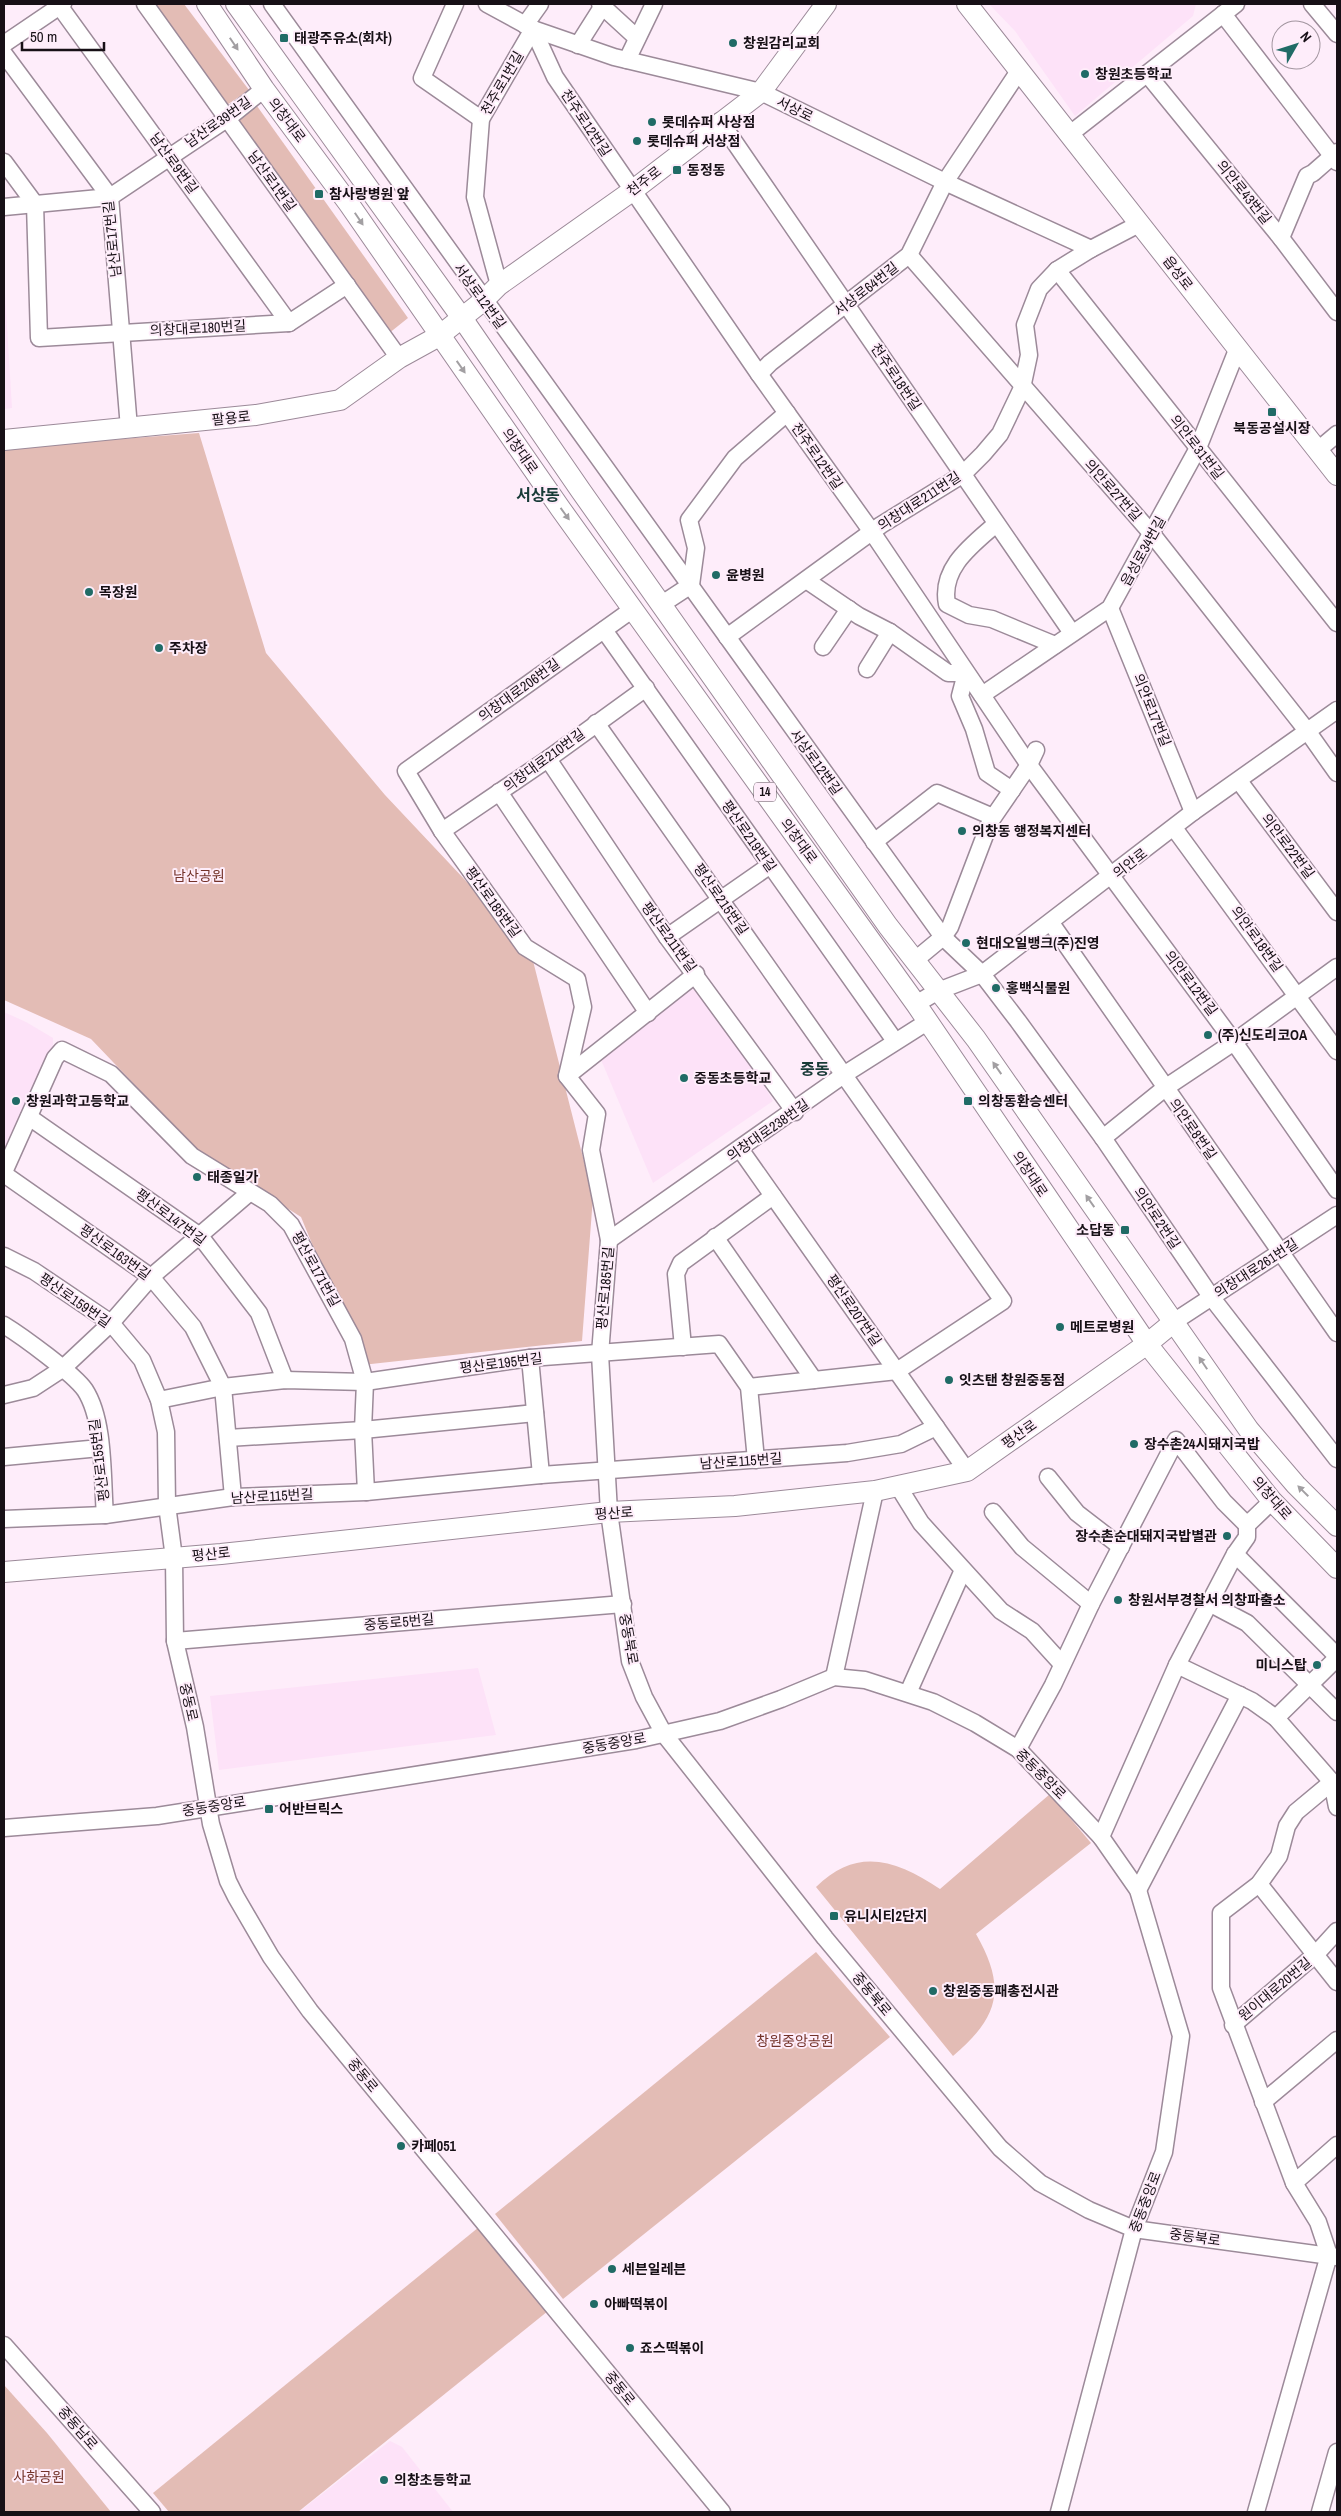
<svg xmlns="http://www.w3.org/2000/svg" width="1341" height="2516" viewBox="0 0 1341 2516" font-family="'Archivo Narrow','Noto Sans KR',sans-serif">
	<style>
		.built { fill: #fde2f8 }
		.green { fill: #e3bcb5 }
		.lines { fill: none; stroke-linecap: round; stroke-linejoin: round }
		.minor-casing { stroke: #9c8a99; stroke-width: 19 }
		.major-casing { stroke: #9c8a99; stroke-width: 22 }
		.minor { stroke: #fff; stroke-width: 16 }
		.major { stroke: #fff; stroke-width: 20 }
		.oneway { fill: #a29fa2 }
		.poi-dot { fill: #206b66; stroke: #feedfa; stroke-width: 2 }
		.labels { text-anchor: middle; stroke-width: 4; stroke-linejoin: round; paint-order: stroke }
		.shield { fill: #feedfa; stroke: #5c525a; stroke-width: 1 }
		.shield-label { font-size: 12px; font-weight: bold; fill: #171016 }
		.poi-label { font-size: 14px; font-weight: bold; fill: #171016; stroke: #feedfa; text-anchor: start }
		.street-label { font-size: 14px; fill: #171016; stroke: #feedfa }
		.park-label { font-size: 14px; fill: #74332a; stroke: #feedfa }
		.quarter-label { font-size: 16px; font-weight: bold; fill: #183a37; stroke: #feedfa }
	</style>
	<rect width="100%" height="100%" fill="#feedfa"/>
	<g class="built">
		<polygon points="989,4 1196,4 1193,16 1075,116 1015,31"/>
		<polygon points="4,277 12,408 4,409"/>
		<polygon points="703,982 773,1101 653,1183 599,1055"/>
		<polygon points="4,1012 26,1022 53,1038 53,1046 4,1156"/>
		<polygon points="478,1668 496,1735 219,1770 210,1696"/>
		<polygon points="390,2441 402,2447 453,2512 299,2512"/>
	</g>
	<g class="green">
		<polygon points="150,4 184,4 249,90 224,107"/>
		<polygon points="257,106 408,318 388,334 235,120"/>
		<polygon points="199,433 266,653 385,795 530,949 593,1197 582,1341 362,1365 301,1217 199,1152 91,1039 4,1000 4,448"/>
		<path d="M1050,1794l41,49 -115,91c31,54 23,83 -23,122l-137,-169c41,-41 81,-27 124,2z"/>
		<polygon points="816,1952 890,2037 563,2299 495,2214"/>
		<polygon points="479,2227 548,2311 298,2512 169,2512 153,2493"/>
		<polygon points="4,2385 47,2433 111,2512 4,2512"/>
	</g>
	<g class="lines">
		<g class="minor-casing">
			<g id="minor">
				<polyline points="58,4 289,323"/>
				<polyline points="145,4 399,358"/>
				<polyline points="272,4 943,937 982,974 1018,1021 1103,1138 1212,1298 1337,1459"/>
				<polyline points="455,4 422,78 481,119"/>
				<polyline points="487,4 533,29 614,57 761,92 945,182 1091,249"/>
				<polyline points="600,4 637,38"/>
				<polyline points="1312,4 1337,34"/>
				<polyline points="1223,14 1337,162"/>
				<polyline points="525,25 540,4"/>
				<polyline points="533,29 555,77 759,374 872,532 1029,765 1234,1042 1337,1190"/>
				<polyline points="4,44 63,4"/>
				<polyline points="578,45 604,4"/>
				<polyline points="4,54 110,197 129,428"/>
				<polyline points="627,60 654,4"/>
				<polyline points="1148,75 1281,238 1337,312"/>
				<polyline points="720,121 1072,633"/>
				<polyline points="1070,134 1236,4"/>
				<polyline points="4,162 35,204 39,338 289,323 347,285"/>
				<polyline points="4,207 110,197 228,118 264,89"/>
				<polyline points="1281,238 1307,176 1313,173 1337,152"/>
				<polyline points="909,255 1152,534 1308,732 1337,773"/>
				<polyline points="1057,270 1337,623"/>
				<polyline points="499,285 475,197 481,119 533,29"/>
				<polyline points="759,374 770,363 909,255 945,182 1019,71"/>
				<polyline points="1318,450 1337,434"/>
				<path d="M996,524c-24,21 -56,44 -49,80l22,11 23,4 63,26"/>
				<polyline points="806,580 859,616 890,632 948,673 966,673 960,696 974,729 987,773 1012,790"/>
				<polyline points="662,604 691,585 696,548 689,520 735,458 787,413"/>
				<polyline points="1110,608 1193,812"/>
				<polyline points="633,609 406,771 442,831 525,947 577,979 583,1007 567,1076 597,1114 591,1150 609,1240 600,1354 609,1512 630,1661 644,1697 664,1734 825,1938 1000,2148 1040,2183 1089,2210 1134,2229 1337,2257"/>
				<polyline points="604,630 895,1041"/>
				<polyline points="727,637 881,525 962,475 983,454 1000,434 1022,388 1029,355 1025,325 1039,289 1057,270 1091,249 1139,224"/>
				<polyline points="823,647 849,609"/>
				<polyline points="867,669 890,632"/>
				<polyline points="982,695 1110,608 1198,448 1237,350"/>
				<polyline points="596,723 1003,1301 897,1371 749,1387"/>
				<polyline points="548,759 667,937 795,1112"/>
				<polyline points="1239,781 1337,912"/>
				<polyline points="499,792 648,1013"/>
				<polyline points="1174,828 1337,1051"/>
				<polyline points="442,831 548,759 646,688"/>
				<polyline points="874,842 937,793 993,817"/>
				<polyline points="1051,923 1337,1333"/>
				<polyline points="667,937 769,866"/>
				<polyline points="914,961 943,937 950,927 990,822 1029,765 1036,750"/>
				<polyline points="916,1004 938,991 982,974 1193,812 1337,710"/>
				<polyline points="567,1076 696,974"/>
				<polyline points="29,1117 200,1236 259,1313 285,1380"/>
				<polyline points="1103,1138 1165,1088 1234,1042 1337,967"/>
				<polyline points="740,1149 967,1471"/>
				<polyline points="4,1172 55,1058 62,1050 111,1074 192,1156 270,1204 291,1225 353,1339 365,1382 363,1430 366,1492"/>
				<polyline points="4,1174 151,1277 193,1327 223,1387 233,1497"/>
				<polyline points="715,1237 814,1380"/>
				<polyline points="609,1240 845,1074 927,1022"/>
				<polyline points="4,1256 34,1271 111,1323 142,1360 159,1400 166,1432 167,1505 174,1558 175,1641 195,1727 211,1824 228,1881 236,1897 271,1957 310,2011 722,2512"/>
				<polyline points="1175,1321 1337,1215"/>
				<path d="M4,1325c18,11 70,49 81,65 20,31 17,89 20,125"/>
				<polyline points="683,1347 676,1274 681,1263 773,1196"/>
				<polyline points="530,1358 541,1475"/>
				<polyline points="4,1395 33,1388 62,1369 111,1323 151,1277 249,1193"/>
				<polyline points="159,1400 223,1387 285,1380 365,1382 530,1358 719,1344 749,1387 756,1460"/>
				<polyline points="228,1438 363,1430 535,1413"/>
				<polyline points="4,1457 100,1448"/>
				<polyline points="1048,1477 1077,1513 1121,1547"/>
				<polyline points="898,1486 921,1523 1001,1611 1032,1631 1062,1664"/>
				<polyline points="993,1512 1022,1547 1091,1604"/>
				<polyline points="4,1519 105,1515 233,1497 366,1492 541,1475 847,1453 901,1444 936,1427"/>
				<polyline points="1235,1554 1337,1656"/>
				<polyline points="1209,1603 1247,1623 1337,1712"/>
				<polyline points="175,1641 623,1604"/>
				<polyline points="1177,1665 1252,1701 1276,1718 1332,1782 1337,1807"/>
				<polyline points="834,1677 875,1491"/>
				<polyline points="908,1693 963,1570"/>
				<polyline points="1276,1718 1337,1658"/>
				<polyline points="1018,1749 1053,1685 1091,1604 1176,1440 1224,1502 1247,1525 1272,1501"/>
				<polyline points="1332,1782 1296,1812 1287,1826 1279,1856 1259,1884 1221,1913 1221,1988 1294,2183 1337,2145"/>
				<polyline points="4,1828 157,1816 636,1740 720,1721 781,1699 834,1677 865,1680 933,1702 975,1723 1018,1749 1101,1837 1138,1890 1181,2036 1164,2152 1134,2229 1059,2512"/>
				<polyline points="1101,1837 1177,1665 1235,1554 1247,1537 1247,1525"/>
				<polyline points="1259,1884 1337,1982"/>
				<polyline points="1138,1890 1240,1695"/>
				<polyline points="1233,2025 1316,1954 1337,1931"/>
				<polyline points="1263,2102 1337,2040"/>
				<polyline points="4,2345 152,2512"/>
				<polyline points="1256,2512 1329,2255 1318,2222 1294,2183"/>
				<polyline points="1320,2512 1337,2452"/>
			</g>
		</g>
		<g class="major-casing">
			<g id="major">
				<polyline points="207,4 264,89 349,204 560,508 916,1004 1147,1344 1272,1501 1337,1568"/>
				<polyline points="236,4 462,318 581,491 888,926 976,1039 1249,1430 1296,1485 1337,1526"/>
				<polyline points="967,4 1337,475"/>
				<polyline points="4,440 256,415 340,400 399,358 439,336 483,301 499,285 632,191 761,92 826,4"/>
				<polyline points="4,1572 221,1554 609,1512 735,1506 875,1491 967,1471 1147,1344 1175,1321"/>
			</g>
		</g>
		<use href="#minor" class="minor"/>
		<use href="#major" class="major"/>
	</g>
	<defs><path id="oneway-solid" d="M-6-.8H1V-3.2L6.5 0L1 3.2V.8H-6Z" transform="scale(1.25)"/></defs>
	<g class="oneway">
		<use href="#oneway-solid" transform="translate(234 44) rotate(56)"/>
		<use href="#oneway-solid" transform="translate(359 219) rotate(56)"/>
		<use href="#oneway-solid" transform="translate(461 367) rotate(55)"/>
		<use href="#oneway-solid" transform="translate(565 514) rotate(54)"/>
		<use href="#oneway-solid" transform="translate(997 1068) rotate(-125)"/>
		<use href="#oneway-solid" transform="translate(1090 1201) rotate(-125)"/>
		<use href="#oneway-solid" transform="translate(1203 1363) rotate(-124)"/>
		<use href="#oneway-solid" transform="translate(1303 1491) rotate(-135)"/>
	</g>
	<g class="poi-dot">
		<rect x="279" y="33" width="10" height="10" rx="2.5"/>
		<circle cx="733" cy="43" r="5"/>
		<circle cx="1085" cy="74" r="5"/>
		<circle cx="652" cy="122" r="5"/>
		<circle cx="637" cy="141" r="5"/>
		<rect x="672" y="165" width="10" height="10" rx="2.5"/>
		<rect x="314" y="189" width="10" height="10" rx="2.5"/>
		<rect x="1267" y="407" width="10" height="10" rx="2.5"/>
		<circle cx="716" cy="575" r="5"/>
		<circle cx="89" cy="592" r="5"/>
		<circle cx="159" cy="648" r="5"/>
		<circle cx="962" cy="831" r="5"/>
		<circle cx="966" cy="943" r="5"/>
		<circle cx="996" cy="988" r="5"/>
		<circle cx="1208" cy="1035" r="5"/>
		<circle cx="684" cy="1078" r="5"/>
		<circle cx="16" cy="1101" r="5"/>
		<rect x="963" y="1096" width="10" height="10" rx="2.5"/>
		<circle cx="197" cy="1177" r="5"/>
		<rect x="1120" y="1225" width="10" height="10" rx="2.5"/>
		<circle cx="1060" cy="1327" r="5"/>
		<circle cx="949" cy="1380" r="5"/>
		<circle cx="1134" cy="1444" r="5"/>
		<circle cx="1227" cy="1536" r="5"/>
		<circle cx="1118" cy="1600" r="5"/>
		<circle cx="1317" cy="1665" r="5"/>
		<rect x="264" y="1804" width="10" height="10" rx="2.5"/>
		<rect x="829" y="1911" width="10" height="10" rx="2.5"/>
		<circle cx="933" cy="1991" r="5"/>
		<circle cx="401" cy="2146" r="5"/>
		<circle cx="612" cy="2269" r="5"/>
		<circle cx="594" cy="2304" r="5"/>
		<circle cx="630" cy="2348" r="5"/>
		<circle cx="384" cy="2480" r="5"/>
	</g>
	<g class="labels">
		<rect class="shield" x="754" y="782.5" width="22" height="19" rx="4"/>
		<g class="shield-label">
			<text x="765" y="796">14</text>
		</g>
		<g class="poi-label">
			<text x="294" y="43">태광주유소(회차)</text>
			<text x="743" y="48">창원감리교회</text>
			<text x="1095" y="79">창원초등학교</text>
			<text x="662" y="127">롯데슈퍼 사상점</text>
			<text x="647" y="146">롯데슈퍼 서상점</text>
			<text x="687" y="175">동정동</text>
			<text x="329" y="199">참사랑병원 앞</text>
			<text x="1272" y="433" text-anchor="middle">북동공설시장</text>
			<text x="726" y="580">윤병원</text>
			<text x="99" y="597">목장원</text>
			<text x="169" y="653">주차장</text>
			<text x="972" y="836">의창동 행정복지센터</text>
			<text x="976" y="948">현대오일뱅크(주)진영</text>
			<text x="1006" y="993">홍백식물원</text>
			<text x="1218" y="1040">(주)신도리코OA</text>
			<text x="694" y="1083">중동초등학교</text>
			<text x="26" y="1106">창원과학고등학교</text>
			<text x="978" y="1106">의창동환승센터</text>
			<text x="207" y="1182">태종일가</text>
			<text x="1115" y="1235" text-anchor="end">소답동</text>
			<text x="1070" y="1332">메트로병원</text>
			<text x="959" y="1385">잇츠탠 창원중동점</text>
			<text x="1144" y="1449">장수촌24시돼지국밥</text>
			<text x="1217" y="1541" text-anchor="end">장수촌순대돼지국밥별관</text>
			<text x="1128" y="1605">창원서부경찰서 의창파출소</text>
			<text x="1307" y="1670" text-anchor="end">미니스탑</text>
			<text x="279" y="1814">어반브릭스</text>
			<text x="844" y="1921">유니시티2단지</text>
			<text x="943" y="1996">창원중동패총전시관</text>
			<text x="411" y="2151">카페051</text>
			<text x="622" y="2274">세븐일레븐</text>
			<text x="604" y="2309">아빠떡볶이</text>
			<text x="640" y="2353">죠스떡볶이</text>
			<text x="394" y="2485">의창초등학교</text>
		</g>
		<g class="street-label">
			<text transform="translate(502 83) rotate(-60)" y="5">천주로1번길</text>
			<text transform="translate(795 109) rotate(26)" y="5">서상로</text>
			<text transform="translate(287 120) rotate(53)" y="5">의창대로</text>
			<text transform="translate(218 122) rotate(-35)" y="5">남산로39번길</text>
			<text transform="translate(586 123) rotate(56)" y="5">천주로12번길</text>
			<text transform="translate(174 163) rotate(54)" y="5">남산로9번길</text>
			<text transform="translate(272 181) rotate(54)" y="5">남산로1번길</text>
			<text transform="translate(644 181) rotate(-38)" y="5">천주로</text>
			<text transform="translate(1244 192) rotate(51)" y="5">의안로43번길</text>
			<text transform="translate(112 239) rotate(-96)" y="5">남산로17번길</text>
			<text transform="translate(1178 273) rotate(52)" y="5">읍성로</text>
			<text transform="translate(866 289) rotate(-38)" y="5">서상로64번길</text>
			<text transform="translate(480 296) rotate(54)" y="5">서상로12번길</text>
			<text transform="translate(198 328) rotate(-3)" y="5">의창대로180번길</text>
			<text transform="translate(896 377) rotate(56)" y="5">천주로18번길</text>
			<text transform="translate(231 418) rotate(-6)" y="5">팔용로</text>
			<text transform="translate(1197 447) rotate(52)" y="5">의안로31번길</text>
			<text transform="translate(520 451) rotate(55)" y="5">의창대로</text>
			<text transform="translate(817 456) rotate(55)" y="5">천주로12번길</text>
			<text transform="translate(1113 490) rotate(48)" y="5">의안로27번길</text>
			<text transform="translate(919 501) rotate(-33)" y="5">의창대로211번길</text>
			<text transform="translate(1143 551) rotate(-61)" y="5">읍성로34번길</text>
			<text transform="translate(519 690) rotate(-36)" y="5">의창대로206번길</text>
			<text transform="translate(1152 710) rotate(68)" y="5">의안로17번길</text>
			<text transform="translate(544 760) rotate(-36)" y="5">의창대로210번길</text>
			<text transform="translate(816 762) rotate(54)" y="5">서상로12번길</text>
			<text transform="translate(749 836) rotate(55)" y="5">평산로219번길</text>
			<text transform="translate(799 841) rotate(54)" y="5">의창대로</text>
			<text transform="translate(1288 846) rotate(53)" y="5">의안로22번길</text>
			<text transform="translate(1130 863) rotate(-38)" y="5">의안로</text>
			<text transform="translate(721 899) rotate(55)" y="5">평산로215번길</text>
			<text transform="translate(493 902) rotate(54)" y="5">평산로185번길</text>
			<text transform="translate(669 937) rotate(54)" y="5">평산로211번길</text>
			<text transform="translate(1257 939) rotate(54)" y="5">의안로18번길</text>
			<text transform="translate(1191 983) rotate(53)" y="5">의안로12번길</text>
			<text transform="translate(1193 1129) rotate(55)" y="5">의안로8번길</text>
			<text transform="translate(768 1130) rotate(-35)" y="5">의창대로238번길</text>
			<text transform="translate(1030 1174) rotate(56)" y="5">의창대로</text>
			<text transform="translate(171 1217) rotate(37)" y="5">평산로147번길</text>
			<text transform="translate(1157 1218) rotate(56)" y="5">의안로2번길</text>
			<text transform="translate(115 1252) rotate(36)" y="5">평산로163번길</text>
			<text transform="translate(1256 1268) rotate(-33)" y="5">의창대로261번길</text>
			<text transform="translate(316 1269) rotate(61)" y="5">평산로171번길</text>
			<text transform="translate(605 1288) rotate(-85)" y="5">평산로185번길</text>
			<text transform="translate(75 1300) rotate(35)" y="5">평산로159번길</text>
			<text transform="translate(854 1310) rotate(55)" y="5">평산로207번길</text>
			<text transform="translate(501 1363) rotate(-7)" y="5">평산로195번길</text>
			<text transform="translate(1019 1434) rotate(-35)" y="5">평산로</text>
			<text transform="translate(99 1460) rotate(-97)" y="5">평산로155번길</text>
			<text transform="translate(741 1461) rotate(-4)" y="5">남산로115번길</text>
			<text transform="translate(272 1496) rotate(-3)" y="5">남산로115번길</text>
			<text transform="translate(1272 1498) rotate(49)" y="5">의창대로</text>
			<text transform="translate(614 1513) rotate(-4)" y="5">평산로</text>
			<text transform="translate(211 1554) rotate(-6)" y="5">평산로</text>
			<text transform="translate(399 1622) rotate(-5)" y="5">중동로5번길</text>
			<text transform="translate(629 1639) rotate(80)" y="5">중동북로</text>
			<text transform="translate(189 1702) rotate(77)" y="5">중동로</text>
			<text transform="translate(614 1743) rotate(-10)" y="5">중동중앙로</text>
			<text transform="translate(1041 1774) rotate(45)" y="5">중동중앙로</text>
			<text transform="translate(214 1806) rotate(-9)" y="5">중동중앙로</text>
			<text transform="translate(1275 1989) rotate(-40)" y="5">원이대로20번길</text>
			<text transform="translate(872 1994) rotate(50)" y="5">중동북로</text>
			<text transform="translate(363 2075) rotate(51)" y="5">중동로</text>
			<text transform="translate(1145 2202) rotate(-69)" y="5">중동중앙로</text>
			<text transform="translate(1195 2237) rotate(8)" y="5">중동북로</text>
			<text transform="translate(620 2388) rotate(51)" y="5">중동로</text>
			<text transform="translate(78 2428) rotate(49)" y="5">중동남로</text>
		</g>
		<g class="park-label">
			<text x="199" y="881">남산공원</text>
			<text x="795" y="2046">창원중앙공원</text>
			<text x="39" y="2482">사화공원</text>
		</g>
		<g class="quarter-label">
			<text x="538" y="501">서상동</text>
			<text x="815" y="1075">중동</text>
		</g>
	</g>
	<rect width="1341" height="2516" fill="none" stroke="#171016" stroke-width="10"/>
	<g transform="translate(1296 45) rotate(51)"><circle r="24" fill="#feedfa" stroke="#a2959f"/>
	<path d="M0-4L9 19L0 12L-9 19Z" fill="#206b66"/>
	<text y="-8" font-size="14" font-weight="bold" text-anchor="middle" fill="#171016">N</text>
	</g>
	<path d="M22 42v8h82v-8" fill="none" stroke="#171016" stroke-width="2.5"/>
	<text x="30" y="42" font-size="15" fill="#171016" stroke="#feedfa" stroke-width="4" paint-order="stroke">50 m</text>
</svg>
